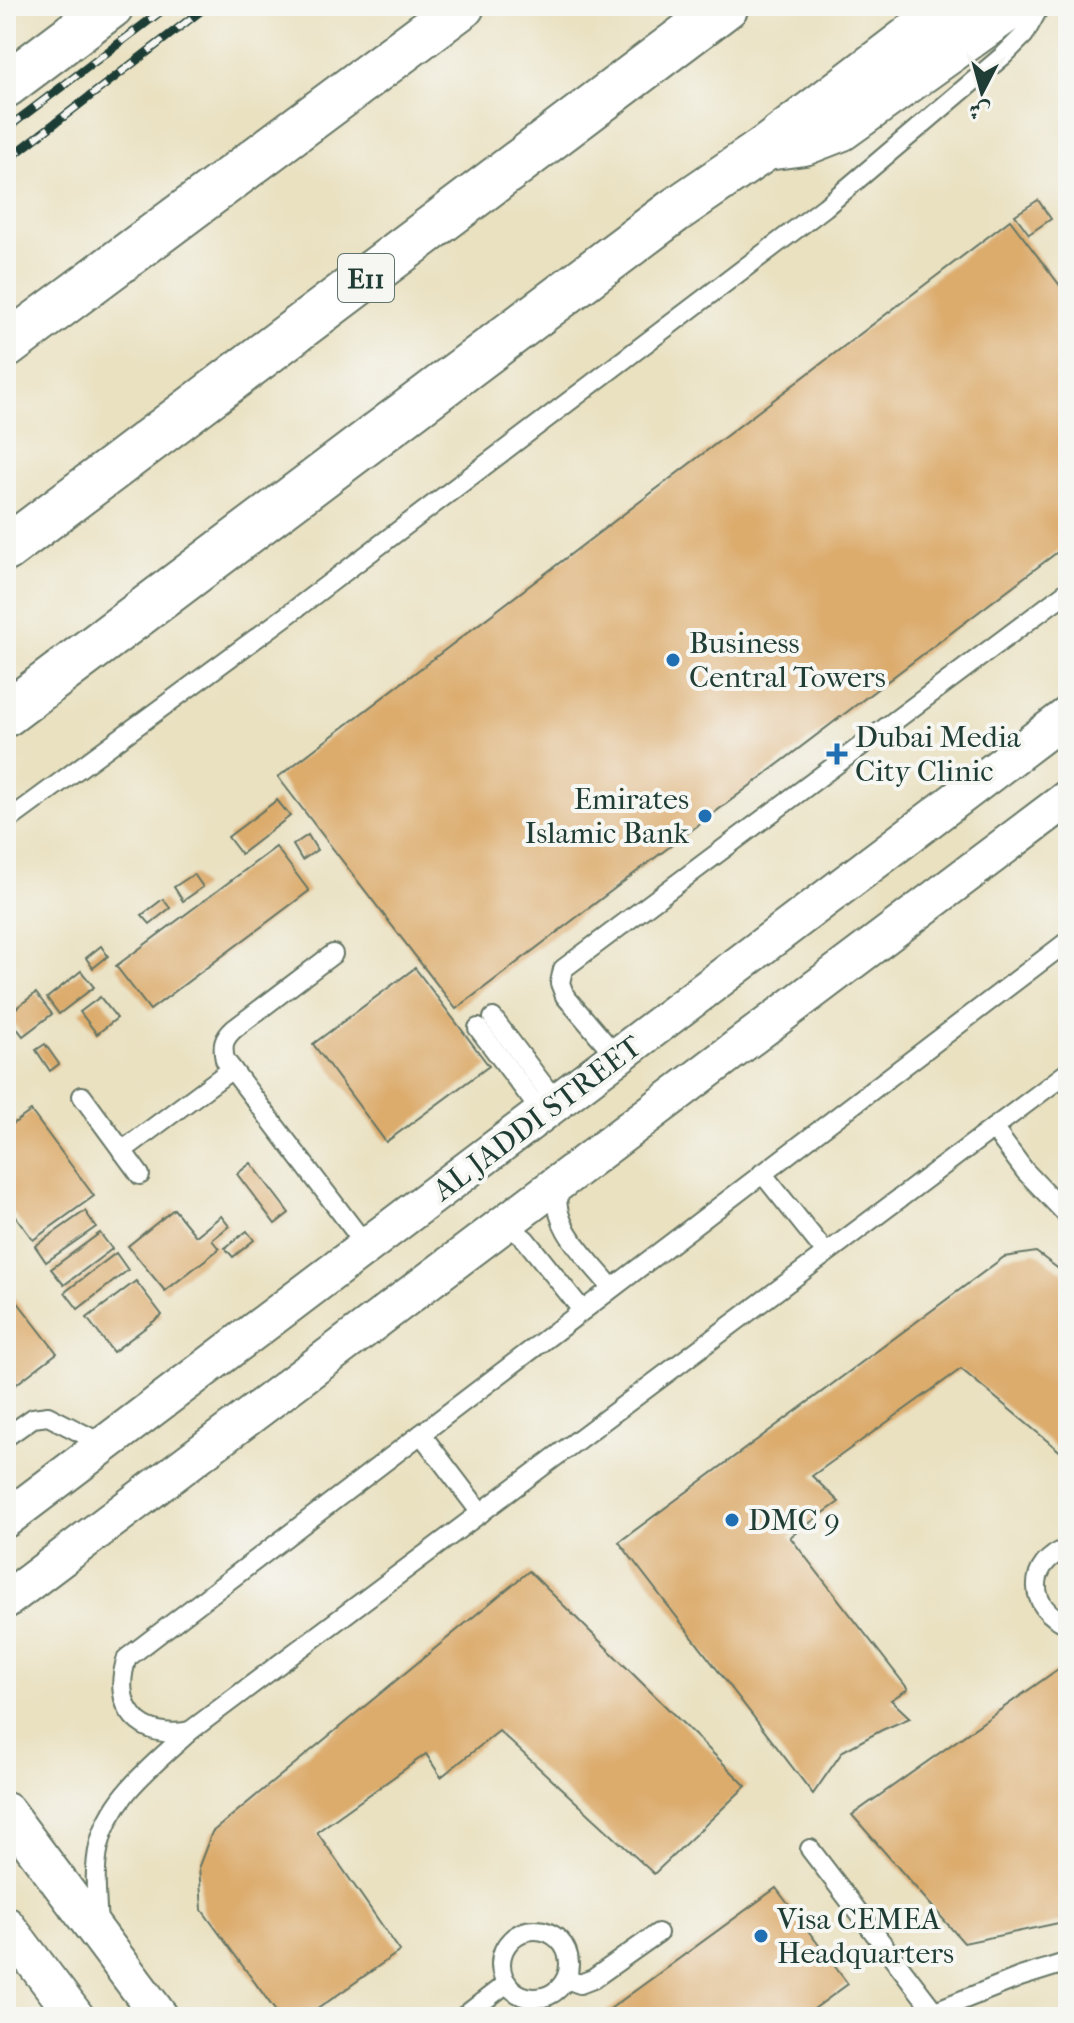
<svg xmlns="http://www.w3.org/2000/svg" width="1074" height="2023" viewBox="0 0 1074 2023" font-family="'IM FELL French Canon',Amiri,serif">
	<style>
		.building { fill: #dcac6d }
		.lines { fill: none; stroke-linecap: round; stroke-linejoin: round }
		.lane-casing { stroke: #667665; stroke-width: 22 }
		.street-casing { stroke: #667665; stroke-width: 40 }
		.secondary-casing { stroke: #667665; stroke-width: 48 }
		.highway-casing { stroke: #667665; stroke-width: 48 }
		.lane { stroke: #fff; stroke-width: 18 }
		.street { stroke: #fff; stroke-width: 36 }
		.secondary { stroke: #fff; stroke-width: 44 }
		.highway { stroke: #fff; stroke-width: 44 }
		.rail-casing { stroke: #1f3d34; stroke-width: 9 }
		.rail { stroke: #f6f6f2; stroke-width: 6; stroke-dasharray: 18; stroke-linecap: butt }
		.poi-dot { fill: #1f6fb2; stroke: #f6f6f2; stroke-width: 3 }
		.labels { text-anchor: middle; stroke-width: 8; stroke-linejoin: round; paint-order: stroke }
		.shield { fill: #f6f6f2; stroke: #60746d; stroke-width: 2 }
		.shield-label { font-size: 28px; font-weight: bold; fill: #1f3d34 }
		.poi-label { font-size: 30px; fill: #1f3d34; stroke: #f6f6f2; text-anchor: start }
		.street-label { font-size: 30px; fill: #1f3d34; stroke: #f6f6f2 }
	</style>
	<rect width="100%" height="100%" fill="#f6f6f2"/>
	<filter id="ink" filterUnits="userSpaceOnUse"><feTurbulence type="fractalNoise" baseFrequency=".0125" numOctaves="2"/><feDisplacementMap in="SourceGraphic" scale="16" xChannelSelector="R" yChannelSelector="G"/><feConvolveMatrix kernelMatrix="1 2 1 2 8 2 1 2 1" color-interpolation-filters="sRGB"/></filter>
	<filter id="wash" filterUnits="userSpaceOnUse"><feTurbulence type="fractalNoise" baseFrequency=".006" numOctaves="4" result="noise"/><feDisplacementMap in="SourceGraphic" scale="32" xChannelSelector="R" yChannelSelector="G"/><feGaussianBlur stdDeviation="1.8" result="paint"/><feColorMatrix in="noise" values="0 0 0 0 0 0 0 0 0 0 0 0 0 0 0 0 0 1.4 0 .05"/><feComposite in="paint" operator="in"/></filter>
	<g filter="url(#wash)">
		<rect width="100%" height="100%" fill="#eae1c1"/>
		<g id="blocks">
			<g class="building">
				<polygon points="1038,200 1051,219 1029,234 1015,215"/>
				<polygon points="1010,220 1068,296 1068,544 456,1009 278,777"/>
				<polygon points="277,800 290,816 241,854 228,837"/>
				<polygon points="308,835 317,850 302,860 293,845"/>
				<polygon points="276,847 309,891 150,1010 116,966"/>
				<polygon points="194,874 203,887 183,901 174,887"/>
				<polygon points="163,899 170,908 150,924 142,915"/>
				<polygon points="101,946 108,956 93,968 86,958"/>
				<polygon points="415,968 489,1066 386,1142 313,1044"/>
				<polygon points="81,971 94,987 59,1014 47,998"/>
				<polygon points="36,993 52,1014 23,1036 7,1015"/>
				<polygon points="100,997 117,1018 97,1034 80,1012"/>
				<polygon points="45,1044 59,1064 50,1071 36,1050"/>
				<polygon points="31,1111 94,1196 33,1240 6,1203 6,1129"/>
				<polygon points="251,1163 289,1213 275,1224 237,1174"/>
				<polygon points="174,1209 196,1236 221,1216 229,1226 212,1240 219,1249 165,1291 128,1246"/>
				<polygon points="85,1211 96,1227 46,1262 35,1246"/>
				<polygon points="247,1231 254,1240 233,1257 225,1248"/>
				<polygon points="100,1233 112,1249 64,1285 51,1269"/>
				<polygon points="1036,1252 1068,1276 1068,1458 961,1369 812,1476 839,1502 790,1537 908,1689 891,1700 910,1718 882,1730 843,1751 813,1794 619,1542 1004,1257"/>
				<polygon points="116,1253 128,1270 78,1309 65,1292"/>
				<polygon points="136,1281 162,1315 113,1352 87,1318"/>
				<polygon points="6,1287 57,1353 6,1392"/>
				<polygon points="529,1571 746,1786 654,1874 499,1731 441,1777 426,1754 317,1832 400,1951 306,2017 280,2017 202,1910 199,1866 212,1832"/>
				<polygon points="1061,1667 1068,1676 1068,1921 964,1943 852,1815"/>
				<polygon points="776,1888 848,1984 803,2017 599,2017"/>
			</g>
		</g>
	</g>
	<g filter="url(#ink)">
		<use href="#blocks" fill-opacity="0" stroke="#667665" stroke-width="2"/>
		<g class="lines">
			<g class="lane-casing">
				<g id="lane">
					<polyline points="6,822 285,617 825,207 1004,55 1024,35 1040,6"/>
					<path d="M333,954l-99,75c-11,10 -12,17 -9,31l142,187"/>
					<polyline points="493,1018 557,1103"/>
					<polyline points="478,1028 542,1113"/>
					<polyline points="617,1057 565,996 560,983 563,969 1068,591"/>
					<polyline points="82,1096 140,1175"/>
					<polyline points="993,1128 1025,1171 1068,1216"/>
					<polyline points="122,1151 232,1069"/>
					<polyline points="762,1173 826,1253"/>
					<path d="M559,1185c-11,40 29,73 52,102"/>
					<polyline points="505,1223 525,1239 582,1310"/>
					<polyline points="421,1434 481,1513"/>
					<polyline points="6,1437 33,1418 48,1416 105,1445"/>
					<path d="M1068,1548c-42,15 -41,61 0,76"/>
					<path d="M190,1731c-50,10 -80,-24 -63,-73l941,-717"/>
					<polyline points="810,1849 934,2011"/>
					<path d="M98,1927c-1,-26 -5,-55 1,-81 11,-50 55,-81 91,-115l878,-659"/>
					<circle cx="535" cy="1964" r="34"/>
					<polyline points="566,1979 580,1984 593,1979 658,1933"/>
					<polyline points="463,2017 507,1983"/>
					<polyline points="920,2017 1020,1977 1068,1962"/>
				</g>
			</g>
			<g class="street-casing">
				<g id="street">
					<polyline points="6,1519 1068,715"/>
					<polyline points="6,1600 1068,798"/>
					<polyline points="6,1811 160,2017"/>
					<polyline points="6,1925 76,2017"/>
				</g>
			</g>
			<g class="secondary-casing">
				<g id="secondary">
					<polyline points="6,85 111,6"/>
					<polyline points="766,148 804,143 840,129 1012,6"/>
				</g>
			</g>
			<g class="highway-casing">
				<g id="highway">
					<polyline points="6,346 462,6"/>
					<polyline points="6,549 726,6"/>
					<polyline points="6,714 674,211 766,148 952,6"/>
				</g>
			</g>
			<use href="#lane" class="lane"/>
			<use href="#street" class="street"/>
			<use href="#secondary" class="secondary"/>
			<use href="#highway" class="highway"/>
			<g class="rail-casing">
				<g id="rail">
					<polyline points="6,129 168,6"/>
					<polyline points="6,161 207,6"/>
				</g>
			</g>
			<use href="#rail" class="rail"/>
		</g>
	</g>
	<g class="poi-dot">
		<circle cx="673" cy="660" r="8"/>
		<path d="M833 742h8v8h8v8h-8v8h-8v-8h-8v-8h8z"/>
		<circle cx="705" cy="816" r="8"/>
		<circle cx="732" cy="1520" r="8"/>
		<circle cx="761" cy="1936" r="8"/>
	</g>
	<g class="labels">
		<rect class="shield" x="338" y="254" width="56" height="48" rx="6"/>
		<g class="shield-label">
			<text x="366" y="288">E11</text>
		</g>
		<g class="poi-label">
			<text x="689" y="653">Business<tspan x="689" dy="34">Central Towers</tspan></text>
			<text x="855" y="747">Dubai Media<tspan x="855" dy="34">City Clinic</tspan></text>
			<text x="689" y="809" text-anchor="end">Emirates<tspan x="689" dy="34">Islamic Bank</tspan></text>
			<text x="748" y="1530">DMC 9</text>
			<text x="777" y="1929">Visa CEMEA<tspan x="777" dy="34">Headquarters</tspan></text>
		</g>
		<g class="street-label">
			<text transform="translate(537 1118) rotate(-37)" y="10">AL JADDI STREET</text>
		</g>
	</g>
	<rect width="1074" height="2023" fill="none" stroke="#f6f6f2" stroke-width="32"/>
	<g transform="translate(982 92) rotate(186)" stroke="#f6f6f2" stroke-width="6" paint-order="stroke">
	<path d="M0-6L14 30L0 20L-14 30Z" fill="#1f3d34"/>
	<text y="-12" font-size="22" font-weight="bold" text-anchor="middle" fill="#1f3d34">ش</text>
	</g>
</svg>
